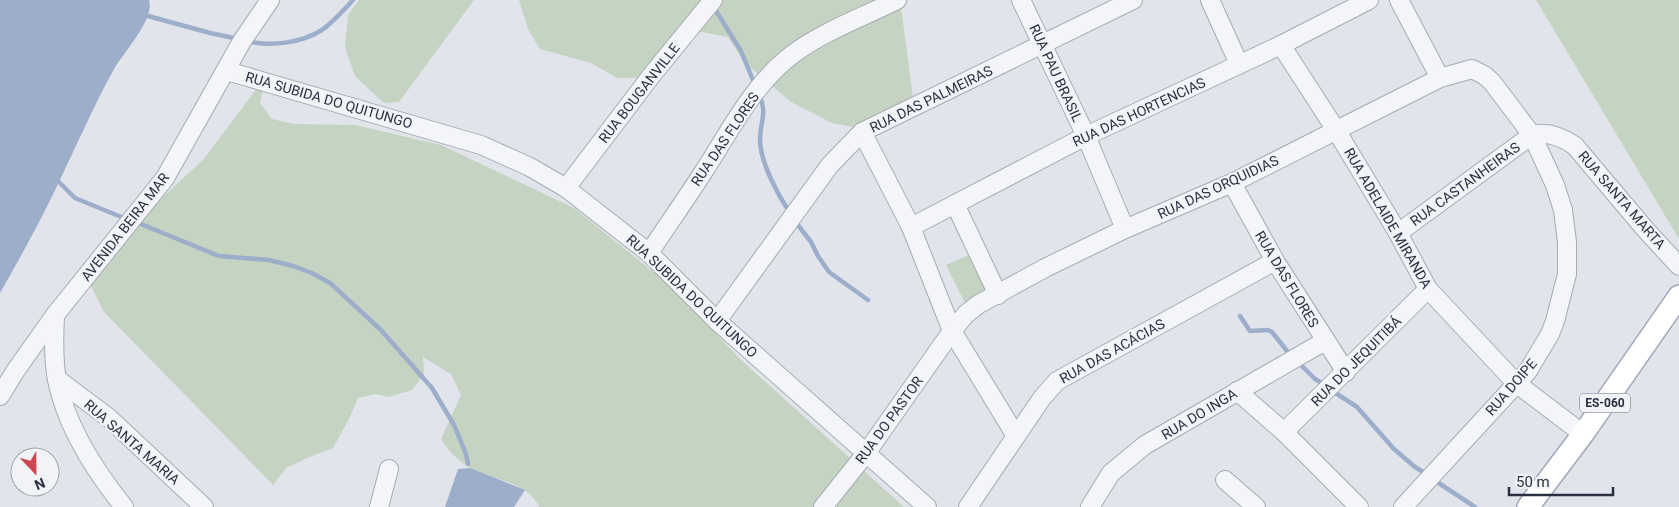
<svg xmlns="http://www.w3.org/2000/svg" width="1679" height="507" viewBox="0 0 1679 507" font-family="Roboto,sans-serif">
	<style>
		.green { fill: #c5d4c2 }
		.water { fill: #9caeca }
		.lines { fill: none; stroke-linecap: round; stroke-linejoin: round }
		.stream { stroke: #9caeca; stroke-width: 4.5 }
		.minor-casing { stroke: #a6aab4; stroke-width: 20 }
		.major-casing { stroke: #a0a7b6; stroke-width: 24 }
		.minor { stroke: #f4f5f8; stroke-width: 18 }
		.major { stroke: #fff; stroke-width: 21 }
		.labels { text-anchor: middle; stroke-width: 4.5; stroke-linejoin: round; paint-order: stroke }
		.shield { fill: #f1f3f7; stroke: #656a78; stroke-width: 1 }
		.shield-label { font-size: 12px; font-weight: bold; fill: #293042 }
		.street-label { font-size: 14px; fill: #293042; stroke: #f1f3f7 }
	</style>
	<rect width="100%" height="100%" fill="#e1e4ea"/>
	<g class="green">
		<polygon points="359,0 474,0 399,102 384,103 355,76 345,47 348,15"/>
		<polygon points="519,0 900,0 913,97 916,106 858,128 832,123 791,102 744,62 728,37 691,30 655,78 617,78 591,63 540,49 528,29"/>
		<polygon points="1536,0 1679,0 1679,239"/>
		<path d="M267,75l-7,28 12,16 22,5 61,1 86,20 133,63 97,78 69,73 164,148h-365c-11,-26 -49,-27 -71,-40 -11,-8 -20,-16 -27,-28l20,-44 -10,-21 -28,-17 1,17 -12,16 -23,7 -14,-3 -17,4 -9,21 -16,29 -26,10 -21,10 -13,17 -169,-173 -21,-42 120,-110z"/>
		<polygon points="971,254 993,296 968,309 946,265"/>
	</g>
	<g class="water">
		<path d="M0,0h149c6,19 -25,52 -35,69 -21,38 -38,78 -57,117 -17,36 -37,72 -57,107z"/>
		<polygon points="470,468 525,490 514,507 445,507 458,469"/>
	</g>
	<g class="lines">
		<g class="stream">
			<polyline points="713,6 741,51 755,85"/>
			<polyline points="148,16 210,33 239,39"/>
			<path d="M247,41c24,6 54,2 75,-11 11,-8 22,-20 31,-30"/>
			<path d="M759,94c9,21 1,26 1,46 0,22 18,55 30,73"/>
			<polyline points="59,182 75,198 126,219"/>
			<polyline points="794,220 811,242 818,256 829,272 868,300"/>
			<polyline points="136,222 219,256 269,260 293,266 312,273 330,283 380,329 432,388 454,425 466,454 468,464"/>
			<polyline points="1240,316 1250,331 1268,330 1272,332 1291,356"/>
			<polyline points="1297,361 1315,379 1325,385"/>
			<polyline points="1331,390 1357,407 1394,449 1415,467 1428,475"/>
			<polyline points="1434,480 1475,507"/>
		</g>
		<g class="minor-casing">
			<g id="minor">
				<polyline points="1021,0 1086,136 1125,229"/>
				<polyline points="1210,0 1239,64"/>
				<polyline points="1399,0 1440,78"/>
				<polyline points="1281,45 1336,130 1398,233 1428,289 1516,383 1583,434"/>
				<polyline points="227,71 481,145 530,167 566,188 649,253 717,321 927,507"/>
				<polyline points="862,132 911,227 952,331 1016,436"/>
				<polyline points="1232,183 1275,261 1346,372"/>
				<polyline points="566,188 651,76 713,0"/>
				<polyline points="955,204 998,295"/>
				<polyline points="911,227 1086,136 1281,45 1369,0"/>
				<path d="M1398,233l134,-98c16,-4 30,2 43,11l70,83 34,37"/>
				<path d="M649,253c18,-27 37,-54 55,-82 26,-40 49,-87 89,-117 31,-23 70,-37 104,-54"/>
				<path d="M55,315c-1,21 -2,44 2,65 9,45 38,91 67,127"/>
				<polyline points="717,321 830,165 862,132 1133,0"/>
				<polyline points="57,379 109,418 204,507"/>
				<polyline points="1237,391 1284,432 1359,507"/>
				<polyline points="0,396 16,370 55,315 165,178 242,41 270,0"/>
				<polyline points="1284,432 1428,289"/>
				<polyline points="1225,480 1256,507"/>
				<polyline points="379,507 389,469"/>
				<polyline points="823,507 867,452 952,331 966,314 979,304 1045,268 1125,229 1232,183 1440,78 1472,69 1484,75 1492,82 1532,135 1555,185 1563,210 1567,242 1567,274 1555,321 1550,334 1528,371 1403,507"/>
				<polyline points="968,507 1042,398 1057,381 1275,261"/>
				<polyline points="1090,507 1111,473 1145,445 1325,341"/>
			</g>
		</g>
		<g class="major-casing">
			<polyline id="major" points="1528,507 1583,434 1679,296"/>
		</g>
		<use href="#minor" class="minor"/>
		<use href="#major" class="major"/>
	</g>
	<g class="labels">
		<rect class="shield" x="1580" y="393.5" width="50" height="19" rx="4"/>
		<g class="shield-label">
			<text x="1605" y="407">ES-060</text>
		</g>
		<g class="street-label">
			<text transform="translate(1056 73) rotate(65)" y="5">RUA PAU BRASIL</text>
			<text transform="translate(639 93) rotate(-52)" y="5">RUA BOUGANVILLE</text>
			<text transform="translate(931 99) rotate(-26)" y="5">RUA DAS PALMEIRAS</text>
			<text transform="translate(329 100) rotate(16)" y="5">RUA SUBIDA DO QUITUNGO</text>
			<text transform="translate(1139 112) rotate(-25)" y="5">RUA DAS HORTENCIAS</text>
			<text transform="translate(725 139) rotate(-56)" y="5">RUA DAS FLORES</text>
			<text transform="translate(1465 184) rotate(-36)" y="5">RUA CASTANHEIRAS</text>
			<text transform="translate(1218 187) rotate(-25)" y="5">RUA DAS ORQUIDIAS</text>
			<text transform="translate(1622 200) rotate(49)" y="5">RUA SANTA MARTA</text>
			<text transform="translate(1388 218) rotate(60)" y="5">RUA ADELAIDE MIRANDA</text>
			<text transform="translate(125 227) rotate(-52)" y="5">AVENIDA BEIRA MAR</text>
			<text transform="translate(1287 279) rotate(59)" y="5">RUA DAS FLORES</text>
			<text transform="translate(692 296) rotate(43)" y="5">RUA SUBIDA DO QUITUNGO</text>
			<text transform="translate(1112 351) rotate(-29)" y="5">RUA DAS ACÁCIAS</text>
			<text transform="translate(1356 361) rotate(-45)" y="5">RUA DO JEQUITIBÁ</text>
			<text transform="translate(1511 387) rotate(-49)" y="5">RUA DOIPE</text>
			<text transform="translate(1199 414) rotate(-31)" y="5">RUA DO INGA</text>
			<text transform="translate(889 420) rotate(-54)" y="5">RUA DO PASTOR</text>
			<text transform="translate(132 442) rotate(41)" y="5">RUA SANTA MARIA</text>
		</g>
	</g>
	<g transform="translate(35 472) rotate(158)"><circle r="24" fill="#f1f3f7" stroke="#a1a5af"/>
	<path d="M0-4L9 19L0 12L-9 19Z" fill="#ce4750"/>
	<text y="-8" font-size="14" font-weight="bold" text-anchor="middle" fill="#293042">N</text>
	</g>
	<path d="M1509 487v8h104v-8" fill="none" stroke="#293042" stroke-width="2.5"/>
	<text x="1516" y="487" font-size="15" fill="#293042" stroke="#f1f3f7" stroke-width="4" paint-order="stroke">50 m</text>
</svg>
